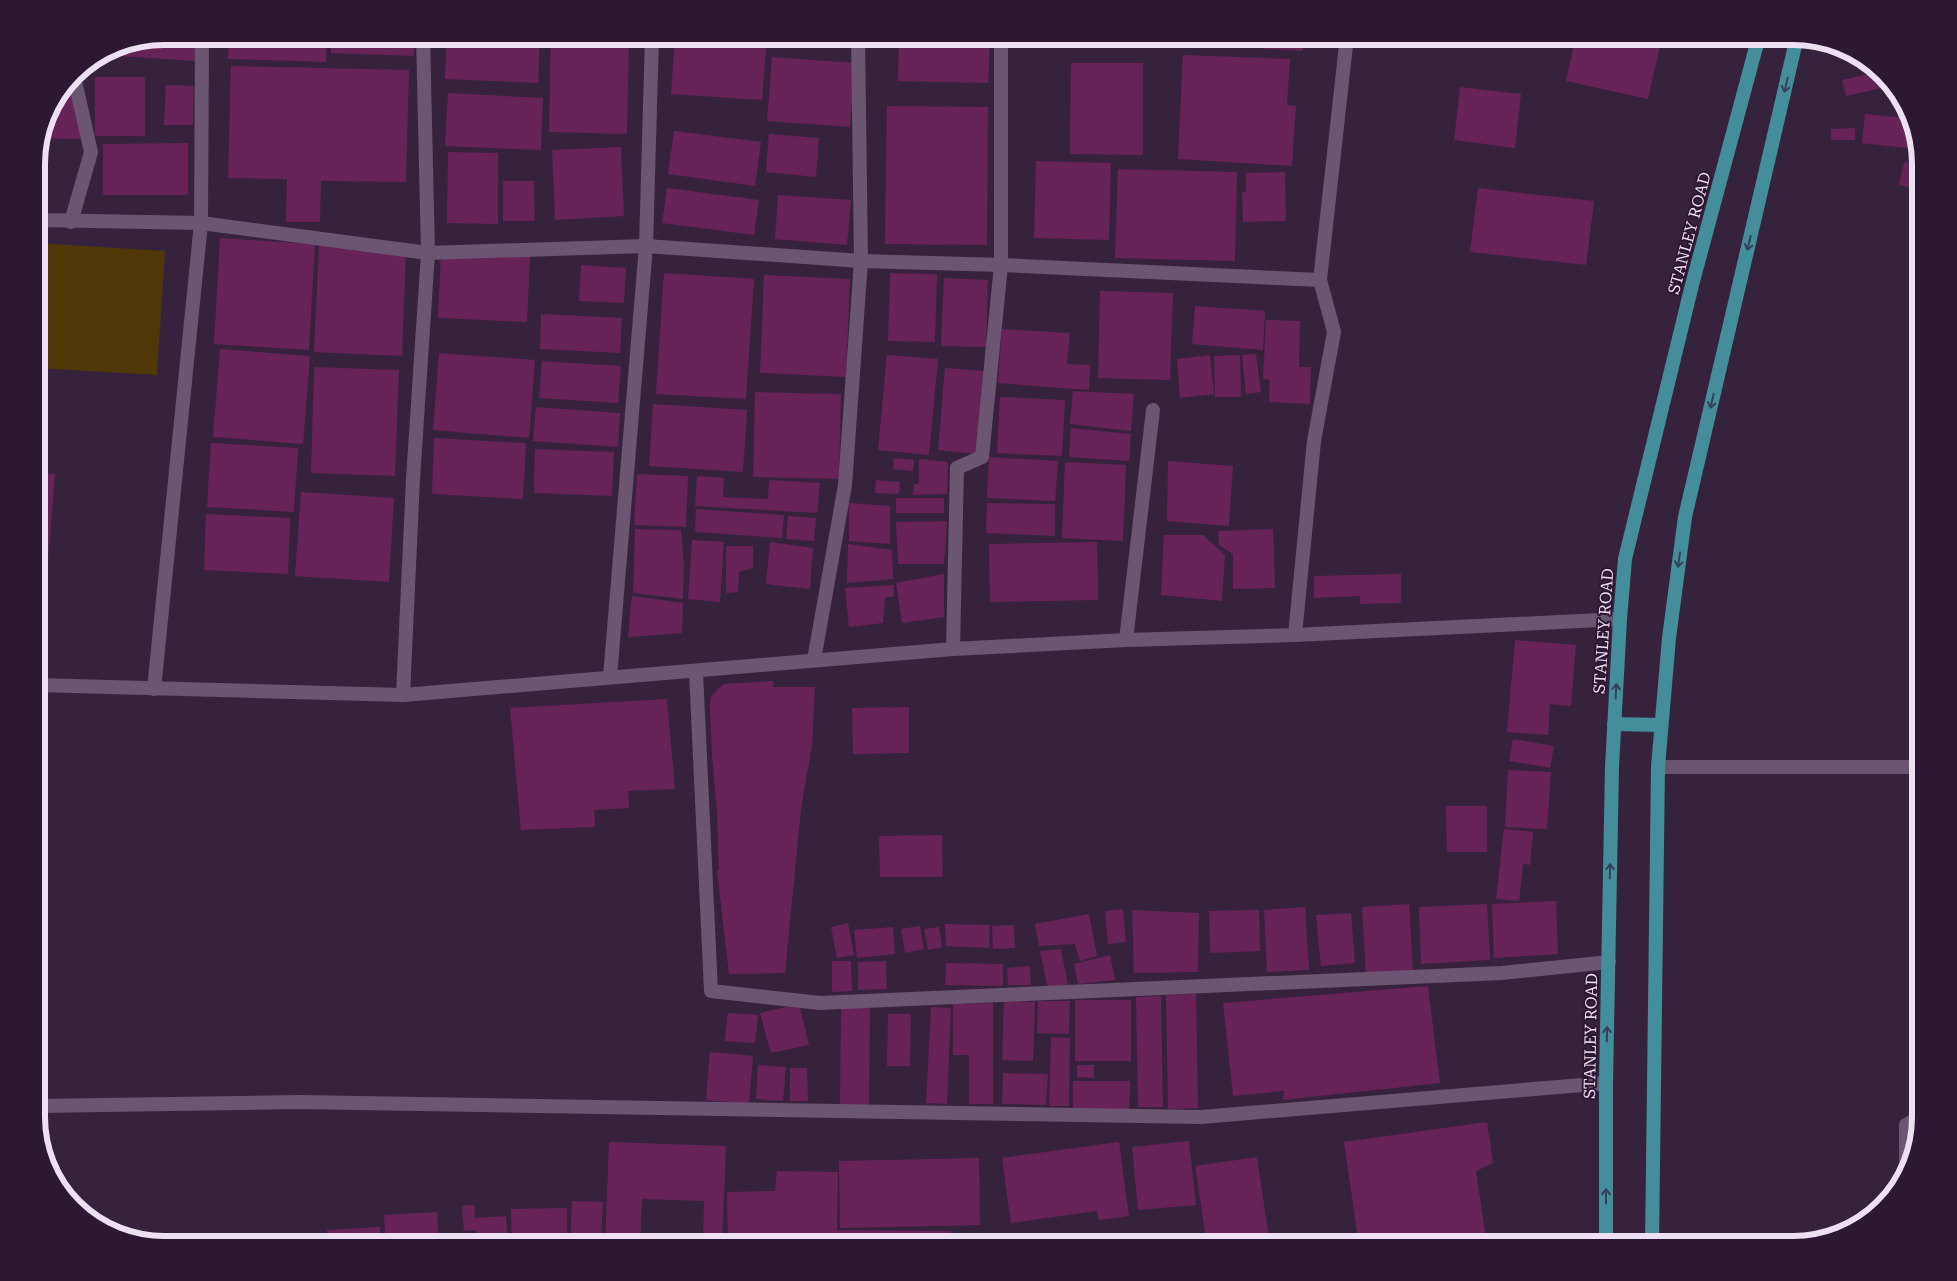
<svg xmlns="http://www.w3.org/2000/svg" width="1957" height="1281" viewBox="0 0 1957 1281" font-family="'Roboto Serif',serif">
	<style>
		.green { fill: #4f3708 }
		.building { fill: #672357 }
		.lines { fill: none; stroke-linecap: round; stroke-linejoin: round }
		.minor { stroke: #6c5473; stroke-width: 14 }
		.tertiary { stroke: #6c5473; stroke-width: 14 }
		.primary { stroke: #448e9c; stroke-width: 14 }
		.oneway { stroke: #354158 }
		.labels { text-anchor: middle; stroke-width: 4; stroke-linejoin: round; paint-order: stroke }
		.street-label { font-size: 16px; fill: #eee0f3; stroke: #2d1833 }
		.rim { fill: none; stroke: #eee0f3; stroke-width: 6 }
	</style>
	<rect width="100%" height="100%" fill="#37223e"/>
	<polygon class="green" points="37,243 165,251 157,375 37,368"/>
	<g class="building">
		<polygon points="164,36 196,36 195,61 105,55 105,53 115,46"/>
		<polygon points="229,36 327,36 326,62 228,59"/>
		<polygon points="331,36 415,36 414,56 331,53"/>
		<polygon points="447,36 540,36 538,83 445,79"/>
		<polygon points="551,36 629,36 627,134 549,132"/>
		<polygon points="675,36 767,38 762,100 671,94"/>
		<polygon points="899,36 990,36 988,83 898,81"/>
		<polygon points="1155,36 1304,36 1303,51 1155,41"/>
		<polygon points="1576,36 1662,36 1648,99 1566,81"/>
		<polygon points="1183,55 1290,59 1287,105 1296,106 1292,166 1178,159"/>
		<polygon points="772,57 855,63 850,127 767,121"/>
		<polygon points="1071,63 1143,63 1143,155 1070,154"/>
		<polygon points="231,66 409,70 406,182 321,181 320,222 286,222 287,179 228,178"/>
		<polygon points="1877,72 1890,86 1846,96 1842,80"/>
		<rect x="95" y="77" width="50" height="59"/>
		<polygon points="166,85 194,86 193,125 164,125"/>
		<polygon points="1460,87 1521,94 1515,148 1454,140"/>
		<polygon points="61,92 81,92 80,139 41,138 46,115"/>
		<polygon points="448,93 543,98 541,150 445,146"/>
		<polygon points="887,106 988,107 987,245 885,244"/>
		<polygon points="1865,114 1908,118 1915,144 1915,149 1862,143"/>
		<polygon points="1855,128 1855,140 1831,140 1831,129"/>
		<polygon points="674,131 761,142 755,186 668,174"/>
		<polygon points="769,134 819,138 816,177 766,172"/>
		<polygon points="188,143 188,195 103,195 103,144"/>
		<polygon points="621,147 624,216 555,220 552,150"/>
		<polygon points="448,152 498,153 498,224 447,223"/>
		<polygon points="1036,161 1111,163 1109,240 1034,238"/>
		<polygon points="1904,162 1921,166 1921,189 1899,185"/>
		<polygon points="1118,169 1237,172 1235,261 1115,258"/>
		<polygon points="1285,172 1286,221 1243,222 1242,192 1246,192 1246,173"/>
		<polygon points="503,181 534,181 535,221 503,221"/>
		<polygon points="667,188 759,200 754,235 662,223"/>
		<polygon points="1478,188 1594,201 1586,265 1470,252"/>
		<polygon points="778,195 851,200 847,245 775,239"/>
		<polygon points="220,238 315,244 309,350 214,344"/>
		<polygon points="319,245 406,248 402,356 314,352"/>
		<polygon points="441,252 530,256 527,322 438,318"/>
		<polygon points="581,265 626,268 624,303 579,301"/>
		<polygon points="664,273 754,279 746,399 656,394"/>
		<polygon points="890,273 937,274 935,342 888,341"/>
		<polygon points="764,275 850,279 846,377 760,373"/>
		<polygon points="944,278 988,280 986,347 941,346"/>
		<polygon points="1100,291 1173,293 1170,380 1098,378"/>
		<polygon points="1195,306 1265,311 1263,350 1192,344"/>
		<polygon points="541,314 622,318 620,353 540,349"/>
		<polygon points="1266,320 1300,321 1299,367 1311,367 1310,404 1269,402 1270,380 1263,379"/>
		<polygon points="1002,329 1070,333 1067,364 1090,365 1089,390 998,383"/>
		<polygon points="220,349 310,356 303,444 213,437"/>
		<polygon points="439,353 535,360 529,438 433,430"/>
		<polygon points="1256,354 1261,392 1246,394 1242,355"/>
		<polygon points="887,355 938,359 929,455 878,450"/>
		<polygon points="1210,355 1214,394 1180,398 1177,359"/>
		<polygon points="1240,355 1241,397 1215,397 1214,356"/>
		<polygon points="542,361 621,366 618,403 539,398"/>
		<polygon points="314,367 399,370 395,476 311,473"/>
		<polygon points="945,368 984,371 976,454 938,450"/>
		<polygon points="1073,391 1134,394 1131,431 1070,424"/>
		<polygon points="755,392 841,394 839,479 753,477"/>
		<polygon points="1000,397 1065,400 1062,456 997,453"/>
		<polygon points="653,404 747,410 743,472 649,466"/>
		<polygon points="536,407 620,413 618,447 533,441"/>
		<polygon points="1071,428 1131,434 1129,461 1069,457"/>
		<polygon points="434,438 526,443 523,499 432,494"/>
		<polygon points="211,443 298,448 294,512 207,507"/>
		<polygon points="535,449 614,452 612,496 534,493"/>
		<polygon points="989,457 1058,461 1055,501 987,498"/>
		<polygon points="894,458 914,460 913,471 893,469"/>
		<polygon points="919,459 948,462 947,494 913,495 914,484 919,484"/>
		<polygon points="1168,461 1233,466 1229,526 1167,521"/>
		<polygon points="1065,462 1126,465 1123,541 1062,538"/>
		<polygon points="37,472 55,474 48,562 37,561"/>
		<polygon points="637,474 688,476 686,527 634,525"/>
		<polygon points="697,476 724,478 723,497 768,499 769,480 820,483 817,513 695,506"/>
		<polygon points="876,480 900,482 899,494 875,493"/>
		<polygon points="301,492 394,498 389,582 295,576"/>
		<rect x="896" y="498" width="48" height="15"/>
		<polygon points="849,503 890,506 890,544 849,541"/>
		<polygon points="987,503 1055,504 1055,536 986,533"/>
		<polygon points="696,509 784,515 782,538 695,532"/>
		<polygon points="206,514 290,518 288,574 204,570"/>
		<polygon points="788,516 816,518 814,541 786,539"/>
		<polygon points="947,521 944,564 898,564 896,522"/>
		<polygon points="635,529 681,530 684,565 683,599 633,593"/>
		<polygon points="1273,529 1275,588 1233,589 1233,554 1219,545 1218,531"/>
		<polygon points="1164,535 1203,535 1225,555 1222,601 1161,595"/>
		<polygon points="692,540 724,542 720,602 688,599"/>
		<polygon points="770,542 813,548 810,589 766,584"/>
		<polygon points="1097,542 1098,600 990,602 989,544"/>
		<polygon points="848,544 892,550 893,579 847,583"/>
		<polygon points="726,546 753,546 753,568 739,572 738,592 726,593"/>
		<polygon points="944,574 944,617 902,623 896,583"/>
		<polygon points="1401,574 1401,603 1360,604 1360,596 1314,598 1314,576"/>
		<polygon points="894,585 894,596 885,598 883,623 849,627 845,588"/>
		<polygon points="632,596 683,603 682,633 628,637"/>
		<polygon points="1515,640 1576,645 1571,706 1550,704 1548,735 1507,732"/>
		<polygon points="774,681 773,687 815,687 812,745 801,809 785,973 729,974 717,870 719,870 717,813 712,755 710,708 711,697 718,689 724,684"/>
		<polygon points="667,699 675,789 628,791 629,808 594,810 595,827 521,830 510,708"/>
		<polygon points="909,707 909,753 853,754 852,708"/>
		<polygon points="1513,739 1554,746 1550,768 1509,761"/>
		<polygon points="1508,770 1551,772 1547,829 1505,827"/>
		<polygon points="1446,806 1487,806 1487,852 1447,852"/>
		<polygon points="1504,829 1533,832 1530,865 1523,864 1519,901 1496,899"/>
		<polygon points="942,835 943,877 880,877 879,836"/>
		<polygon points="1556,901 1558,954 1494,958 1492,904"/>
		<polygon points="1409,904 1413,971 1366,975 1362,907"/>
		<polygon points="1487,904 1490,960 1421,964 1419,907"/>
		<polygon points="1305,907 1309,970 1267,972 1264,910"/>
		<polygon points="1123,909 1126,942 1108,944 1105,911"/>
		<polygon points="1132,910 1199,913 1198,972 1134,973"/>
		<polygon points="1259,910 1260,951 1210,953 1209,911"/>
		<polygon points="1351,913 1355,963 1321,966 1316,915"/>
		<polygon points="1089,914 1097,956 1080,961 1075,944 1039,946 1035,924"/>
		<polygon points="848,923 854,955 837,958 831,927"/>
		<polygon points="945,924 990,925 989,948 946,946"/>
		<polygon points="1014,925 1015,948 993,949 992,926"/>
		<polygon points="920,926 924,949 905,953 901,929"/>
		<polygon points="893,927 895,954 857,958 854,930"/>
		<polygon points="939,927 942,947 928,950 924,929"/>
		<polygon points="1061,949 1068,985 1048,988 1040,951"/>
		<polygon points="1110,955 1115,980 1078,984 1074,964"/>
		<polygon points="832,961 851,961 852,991 832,992"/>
		<polygon points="886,961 887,989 858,990 858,962"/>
		<polygon points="946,963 1003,964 1003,986 945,985"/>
		<polygon points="1030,966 1031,985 1008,985 1007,968"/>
		<polygon points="1428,986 1440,1083 1283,1100 1284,1091 1233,1096 1223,1003"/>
		<polygon points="1196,994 1198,1108 1168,1109 1166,995"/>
		<polygon points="1161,996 1163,1107 1138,1107 1136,997"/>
		<rect x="1075" y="1000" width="56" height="61"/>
		<polygon points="1004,1001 1035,1002 1033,1061 1002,1060"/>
		<polygon points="1038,1001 1070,1001 1069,1034 1037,1033"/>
		<polygon points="993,1003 993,1104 969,1104 969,1055 953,1055 953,1004"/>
		<polygon points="799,1004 809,1045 771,1053 760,1013"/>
		<polygon points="931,1007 951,1008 947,1104 926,1103"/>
		<polygon points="841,1008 870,1008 869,1105 840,1105"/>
		<polygon points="728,1013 758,1015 755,1043 725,1041"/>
		<polygon points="888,1014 911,1014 910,1066 887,1066"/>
		<polygon points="1051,1037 1070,1038 1069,1106 1049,1106"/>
		<polygon points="710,1052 753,1056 749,1104 706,1100"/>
		<polygon points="758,1065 786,1067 783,1101 756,1099"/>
		<polygon points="1077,1065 1094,1065 1094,1078 1077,1077"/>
		<polygon points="790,1068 807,1068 808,1101 790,1101"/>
		<polygon points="1003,1073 1048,1074 1046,1105 1002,1104"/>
		<polygon points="1073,1081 1130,1081 1129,1110 1073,1109"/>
		<polygon points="1487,1122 1493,1163 1476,1171 1487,1245 1359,1245 1344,1142"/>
		<polygon points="1189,1141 1196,1205 1138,1210 1132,1147"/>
		<polygon points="609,1142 726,1146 722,1245 703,1245 704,1201 642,1199 640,1245 605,1245"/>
		<polygon points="1119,1142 1129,1216 1099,1220 1097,1211 1011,1223 1002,1158"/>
		<polygon points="1257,1157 1270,1245 1207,1245 1195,1166"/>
		<polygon points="979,1158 980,1225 840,1228 839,1161"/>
		<polygon points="777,1171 838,1172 837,1230 951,1231 950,1245 728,1245 727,1192 775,1191"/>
		<polygon points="572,1201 603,1202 601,1245 570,1245"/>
		<polygon points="474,1205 475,1218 506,1216 508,1245 477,1245 476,1230 464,1231 462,1206"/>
		<polygon points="567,1208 567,1245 512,1245 511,1209"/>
		<polygon points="437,1212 439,1245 386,1245 384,1215"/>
		<polygon points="380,1227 381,1245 328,1245 327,1230"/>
	</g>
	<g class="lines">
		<g class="minor">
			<polyline points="37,220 201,223 428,253 646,246 861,261 1001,265 1320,280"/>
			<polyline points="71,222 91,152 75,81 75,73"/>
			<polyline points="1295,635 1314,441 1334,332 1320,280 1347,36"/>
			<polyline points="1126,640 1153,410"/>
			<polyline points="953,649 957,468 982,457 1001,265 1001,36"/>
			<polyline points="814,660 845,485 861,261 858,36"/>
			<polyline points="696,672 711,991 820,1003 1502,973 1609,962"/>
			<polyline points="610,677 646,246 652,36"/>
			<polyline points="154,689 201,223 202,36"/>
			<polyline points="403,695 413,479 428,253 423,36"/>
			<polyline points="1658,767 1921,767"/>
			<polyline points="37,1106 299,1102 1201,1117 1606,1083"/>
			<polyline points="1906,1167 1906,1125 1921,1116"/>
		</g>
		<polyline class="tertiary" points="37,685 403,695 953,649 1126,640 1295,635 1620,619"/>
		<g class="primary">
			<polyline points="1614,724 1660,725"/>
			<polyline points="1606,1245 1606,1083 1612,767 1620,619 1625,559 1692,285 1759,36"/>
			<polyline points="1652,1245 1658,767 1669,638 1685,517 1797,37"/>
		</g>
	</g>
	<defs><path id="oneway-shaft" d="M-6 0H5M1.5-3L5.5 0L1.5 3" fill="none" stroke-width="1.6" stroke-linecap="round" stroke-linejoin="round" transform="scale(1.25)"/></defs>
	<g class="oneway">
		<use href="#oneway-shaft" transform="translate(1786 85) rotate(103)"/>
		<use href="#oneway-shaft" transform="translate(1749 243) rotate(103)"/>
		<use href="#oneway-shaft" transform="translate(1712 401) rotate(103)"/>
		<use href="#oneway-shaft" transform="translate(1679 560) rotate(98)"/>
		<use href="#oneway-shaft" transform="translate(1616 691) rotate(-87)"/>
		<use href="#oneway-shaft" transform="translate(1610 871) rotate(-89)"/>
		<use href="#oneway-shaft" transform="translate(1607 1034) rotate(-89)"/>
		<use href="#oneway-shaft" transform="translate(1606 1196) rotate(-90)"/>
	</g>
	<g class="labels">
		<g class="street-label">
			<text transform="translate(1689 233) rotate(-75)" y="6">STANLEY ROAD</text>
			<text transform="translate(1603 631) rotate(-86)" y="6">STANLEY ROAD</text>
			<text transform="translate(1590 1036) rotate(-89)" y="6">STANLEY ROAD</text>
		</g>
	</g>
	<path d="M0 0H1957V1281H0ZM164 45H1793A119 119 0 0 1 1912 164V1117A119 119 0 0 1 1793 1236H164A119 119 0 0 1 45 1117V164A119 119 0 0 1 164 45Z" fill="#2d1833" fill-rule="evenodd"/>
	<path class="rim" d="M164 45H1793A119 119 0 0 1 1912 164V1117A119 119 0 0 1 1793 1236H164A119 119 0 0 1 45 1117V164A119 119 0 0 1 164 45Z"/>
</svg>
